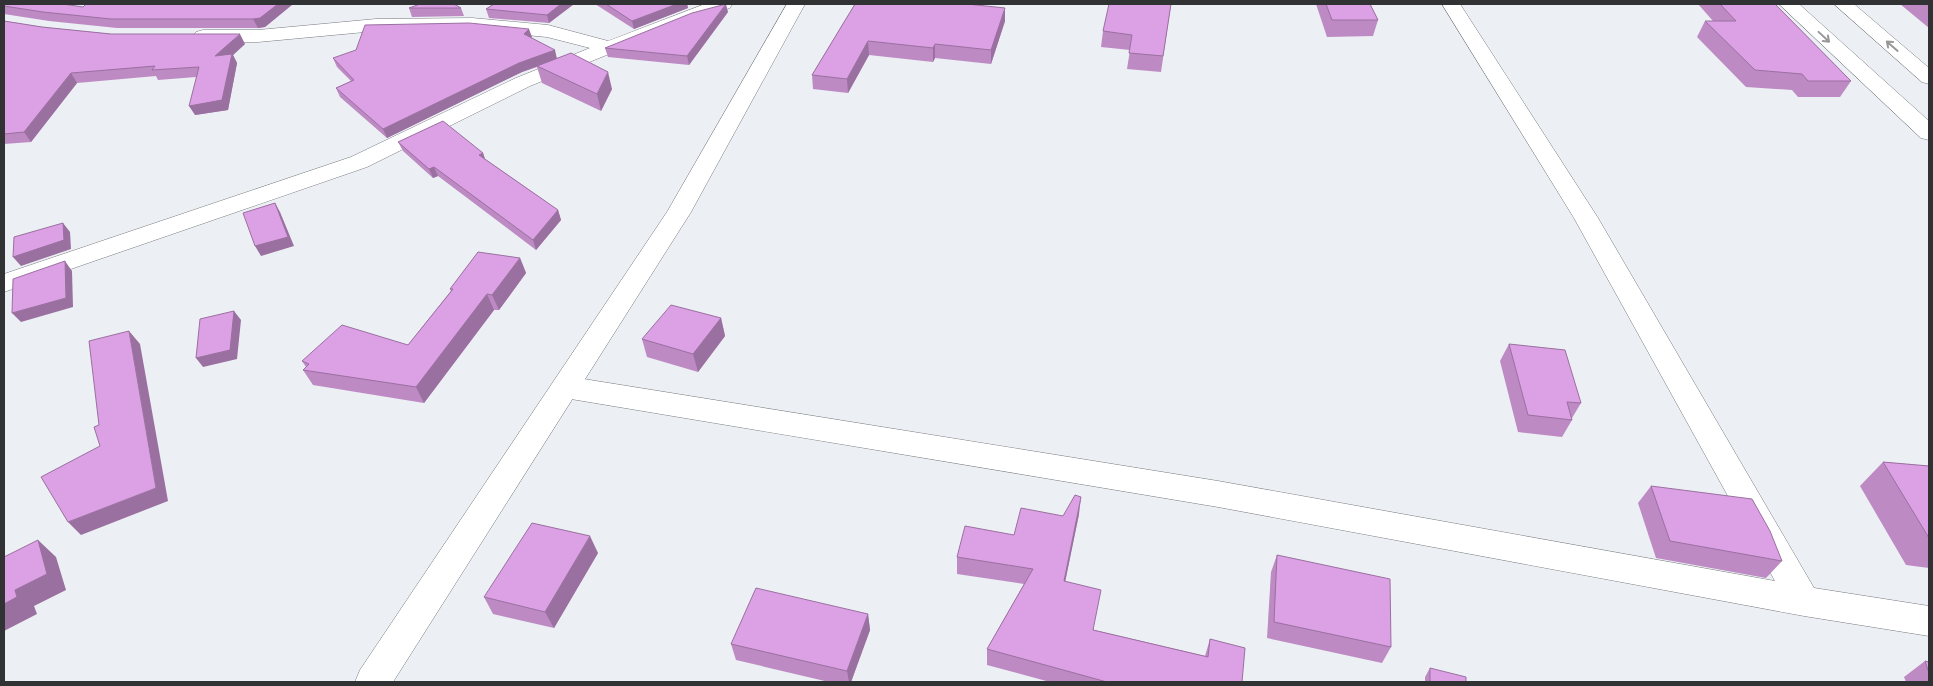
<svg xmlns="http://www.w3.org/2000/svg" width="1933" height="686" viewBox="0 0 1933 686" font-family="Manrope,sans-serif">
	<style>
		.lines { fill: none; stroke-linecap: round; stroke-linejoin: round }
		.minor-casing { stroke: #777a7e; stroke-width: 1 }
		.secondary-casing { stroke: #777a7e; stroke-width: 1 }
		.primary-casing { stroke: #777a7e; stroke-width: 1 }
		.minor { fill: #fff; fill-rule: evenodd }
		.secondary { fill: #fff; fill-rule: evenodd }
		.primary { fill: #fff; fill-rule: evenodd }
		.wall { fill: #bd8ac4 }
		.shaded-wall { fill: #9a70a0 }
		.building { fill: #dca0e4; stroke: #9a70a0 }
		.oneway { stroke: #98989a }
	</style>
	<rect width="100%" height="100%" fill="#eceff3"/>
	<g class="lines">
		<g class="minor-casing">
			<g id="minor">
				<polygon points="705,4 732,4 730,8 693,20 530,86 367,167 4,292 4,274 351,157 516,78 590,48 547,37 472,30 376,31 258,42 203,42 196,40 193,36 196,32 203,30 258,30 376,19 472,18 548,25 608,41"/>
				<polygon points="1442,4 1460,4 1598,218 1814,588 1929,606 1929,636 1804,616 1218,507 565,398 555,394 551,387 555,380 565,376 1218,481 1775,581 1574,218"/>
			</g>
		</g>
		<g class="secondary-casing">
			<polygon id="secondary" points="787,4 805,4 691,212 393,682 355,682 360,670 667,212"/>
		</g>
		<g class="primary-casing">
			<g id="primary">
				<polygon points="1779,4 1799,4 1929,121 1929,140 1921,138"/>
				<polygon points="1834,4 1854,4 1929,68 1929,84 1922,82"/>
			</g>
		</g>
		<use href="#minor" class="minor"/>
		<use href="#secondary" class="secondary"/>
		<use href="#primary" class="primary"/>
	</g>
	<g class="wall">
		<polygon points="4,4 83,7 293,4 265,27 258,28 117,28 49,21 4,14"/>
		<polygon points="494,4 574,4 549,23 489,18 486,9"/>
		<polygon points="595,4 687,4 688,8 634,29"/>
		<polygon points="855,4 1005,8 1005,21 991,64 935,58 933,62 869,55 848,93 813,89 812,75"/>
		<polygon points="1171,4 1161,72 1127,69 1130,50 1101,47 1103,31"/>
		<polygon points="1316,4 1370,4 1378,20 1373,36 1327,37"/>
		<polygon points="1698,4 1775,4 1851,81 1840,97 1798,97 1792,90 1746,87 1697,37 1705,21 1713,21"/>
		<polygon points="1900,4 1929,4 1929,28"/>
		<polygon points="409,8 461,8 464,16 412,17"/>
		<polygon points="728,12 689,65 608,57 605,48"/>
		<polygon points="4,21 42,27 111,34 245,44 233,55 237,63 228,110 195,115 196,77 158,80 156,76 77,83 31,142 4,144"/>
		<polygon points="532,37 532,38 557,58 612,89 601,111 542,83 537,67 522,72 387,138 340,97 336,88 351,81 337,67 333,58"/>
		<polygon points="398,142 483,153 485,159 558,210 561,220 536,250 438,176 433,178 403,151"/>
		<polygon points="520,258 526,273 499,310 494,310 424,403 313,385 303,370 306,367 302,361 408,345 451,291 450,289"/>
		<polygon points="721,318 725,336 698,372 647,357 642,339"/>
		<polygon points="1509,344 1581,403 1572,418 1572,420 1562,437 1518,432 1500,361"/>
		<polygon points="1883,462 1929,466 1929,568 1906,565 1860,486"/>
		<polygon points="1651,486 1782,561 1766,578 1656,558 1638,503"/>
		<polygon points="1079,514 1065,582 1094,630 1205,656 1210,639 1242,682 1050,682 987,665 987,649 1024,584 957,574 957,557 1063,516"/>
		<polygon points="598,553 554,628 493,614 484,597"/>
		<polygon points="1277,555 1391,647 1382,663 1267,638 1271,572"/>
		<polygon points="868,614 870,630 851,682 829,682 736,660 731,644"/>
		<polygon points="1925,661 1929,662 1929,682 1906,682 1904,677"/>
		<polygon points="1430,668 1466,682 1425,682 1425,677"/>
	</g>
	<g class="shaded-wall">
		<polygon points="278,4 293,4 265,27 258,28 253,19"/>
		<polygon points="561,4 574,4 549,23 547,15"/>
		<polygon points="677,4 687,4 688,8 634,29 632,21"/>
		<polygon points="726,4 728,12 689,65 687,56"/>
		<polygon points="1005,8 1005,21 991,64 991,50"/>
		<polygon points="529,29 532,37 526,42 524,34"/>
		<polygon points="240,34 245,44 233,55 237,63 228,110 195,115 189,106 215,56"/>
		<polygon points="868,41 869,55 848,93 847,79"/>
		<polygon points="935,44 935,58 933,62 933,48"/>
		<polygon points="555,50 557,59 522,72 387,138 383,129 519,63"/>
		<polygon points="608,72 612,89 601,111 597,94"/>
		<polygon points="71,73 77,83 31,142 24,132"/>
		<polygon points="483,153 486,162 479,155"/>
		<polygon points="434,167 438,176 433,178 429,169"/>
		<polygon points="275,203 280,212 294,246 261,256 255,246"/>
		<polygon points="558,210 561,220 536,250 533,240"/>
		<polygon points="63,223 70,232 71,249 21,266 13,257"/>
		<polygon points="520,258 526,273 499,310 492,295"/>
		<polygon points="65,261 72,271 73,307 21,322 12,313"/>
		<polygon points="487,294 494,310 424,403 416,387"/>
		<polygon points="234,311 241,320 237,359 203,367 196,358"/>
		<polygon points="721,318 725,336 698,372 693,354"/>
		<polygon points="129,331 140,344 168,501 81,535 68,522 156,488"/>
		<polygon points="1081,497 1079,514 1062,597 1064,581"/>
		<polygon points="590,536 598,553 554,628 545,612"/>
		<polygon points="38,540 56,557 66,590 34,606 37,614 4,631 4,604 15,590"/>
		<polygon points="868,614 870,630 851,682 849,682 847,671"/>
	</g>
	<g class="building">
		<polygon points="4,4 63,4 83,7 86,4 278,4 260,18 253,19 111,19 43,12 4,6"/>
		<polygon points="420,4 454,4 461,8 409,8"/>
		<polygon points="494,4 561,4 547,15 486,9"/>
		<polygon points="606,4 677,4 632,21"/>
		<polygon points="726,4 687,56 605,48 692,13"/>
		<polygon points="855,4 967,4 1005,8 991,50 935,44 933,48 868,41 847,79 812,75"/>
		<polygon points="1109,4 1171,4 1163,56 1129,53 1132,35 1103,31"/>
		<polygon points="1326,4 1370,4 1378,20 1332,20"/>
		<polygon points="1720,4 1775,4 1851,81 1808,81 1802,74 1755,70 1705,21 1736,21"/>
		<polygon points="4,21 42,27 111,34 240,34 215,56 232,54 222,100 189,106 199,67 152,70 155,66 71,73 24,132 4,134"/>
		<polygon points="469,23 529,29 524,34 555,50 519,63 383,129 336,88 354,80 333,58 356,50 365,25"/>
		<polygon points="571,53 608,72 597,94 537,66"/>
		<polygon points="443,121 483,153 479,155 558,210 533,240 434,167 429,169 398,142"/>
		<polygon points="275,203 288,237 255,246 243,213"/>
		<polygon points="63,223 64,240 13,257 14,237"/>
		<polygon points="478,252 520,258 492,295 487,294 416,387 303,370 309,364 302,361 342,325 408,345 453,289 450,289"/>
		<polygon points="65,261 66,298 12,313 13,279"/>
		<polygon points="671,305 721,318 693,354 642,339"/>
		<polygon points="234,311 230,350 196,358 200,319"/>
		<polygon points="129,331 156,488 68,522 41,477 100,446 94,427 99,425 89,341"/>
		<polygon points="1509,344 1565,350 1581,403 1567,402 1572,420 1528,415"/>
		<polygon points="1883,462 1929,466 1929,538"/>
		<polygon points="1651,486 1752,499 1770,531 1782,561 1670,541"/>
		<polygon points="1075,495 1081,497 1064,581 1101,590 1093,630 1208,657 1210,639 1245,648 1242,682 1107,682 987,649 1033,569 957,557 965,526 1014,535 1021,508 1063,516"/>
		<polygon points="532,523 590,536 545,612 484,597"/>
		<polygon points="38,540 47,574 15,590 17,597 4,604 4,557"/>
		<polygon points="1277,555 1390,579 1391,647 1274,622"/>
		<polygon points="756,588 868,614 847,671 731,644"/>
		<polygon points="1925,661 1929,662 1929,673"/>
		<polygon points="1430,668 1466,677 1466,682 1430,682"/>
	</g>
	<defs><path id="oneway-shaft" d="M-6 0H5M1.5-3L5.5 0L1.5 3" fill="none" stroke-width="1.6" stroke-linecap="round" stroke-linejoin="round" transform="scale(1.25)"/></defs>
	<g class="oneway">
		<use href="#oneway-shaft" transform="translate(1824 37) rotate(43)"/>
		<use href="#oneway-shaft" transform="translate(1892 46) rotate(-139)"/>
	</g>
	<rect width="1933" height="686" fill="none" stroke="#313234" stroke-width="10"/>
</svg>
